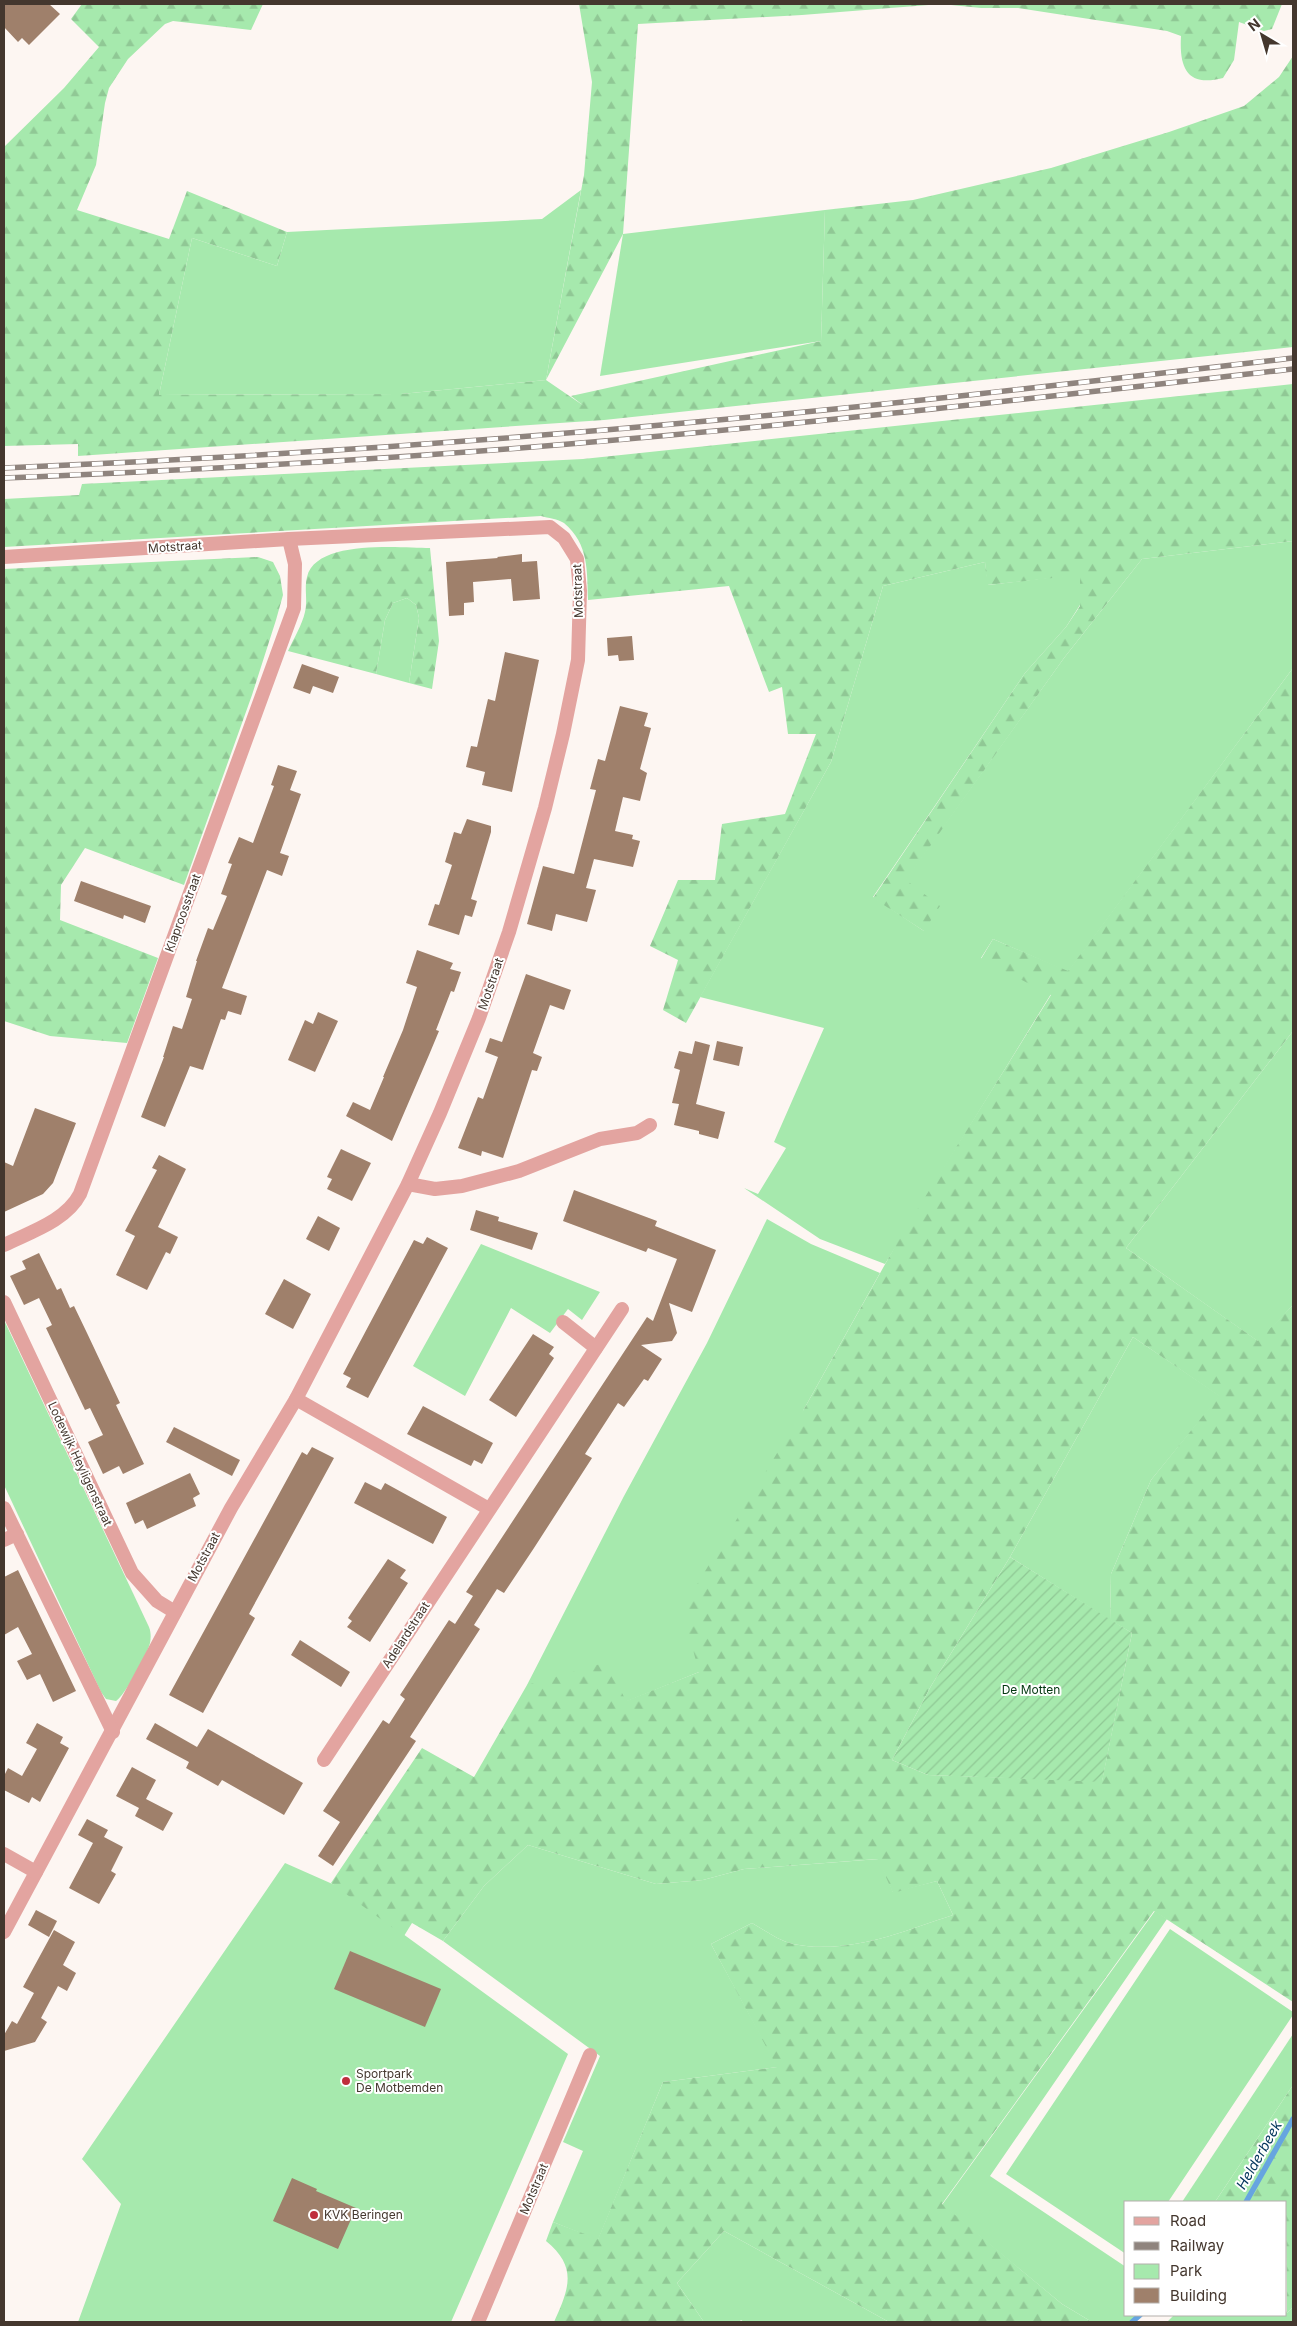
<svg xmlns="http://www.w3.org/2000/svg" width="1297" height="2326" viewBox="0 0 1297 2326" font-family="Inter,sans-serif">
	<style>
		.green { fill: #a6e9ad }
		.forest { fill: url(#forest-firs); fill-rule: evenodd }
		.garden { fill: url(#garden-furrows) }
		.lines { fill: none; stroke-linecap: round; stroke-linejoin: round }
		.stream { stroke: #66a5e0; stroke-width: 5.5 }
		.building { fill: #9f806b }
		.minor { stroke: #e3a4a0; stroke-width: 14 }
		.rail-casing { stroke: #8f847e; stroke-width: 5.5 }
		.rail { stroke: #fff; stroke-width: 4; stroke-dasharray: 11; stroke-linecap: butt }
		.poi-dot { fill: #bf2e3c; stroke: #fff; stroke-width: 2 }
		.labels { text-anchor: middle; stroke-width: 4; stroke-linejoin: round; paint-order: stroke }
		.street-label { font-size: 12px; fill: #44372e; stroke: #fff }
		.park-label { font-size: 12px; fill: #033710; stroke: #fff }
		.poi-label { font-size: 12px; fill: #44372e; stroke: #fff; text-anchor: start }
		.water-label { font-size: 14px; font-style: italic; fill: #04375c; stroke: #fff }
	</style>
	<defs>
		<pattern id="forest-firs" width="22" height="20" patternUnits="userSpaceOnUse" patternTransform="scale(1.25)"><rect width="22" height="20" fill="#a6e9ad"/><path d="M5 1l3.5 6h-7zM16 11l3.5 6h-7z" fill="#90c895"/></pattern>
		<pattern id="garden-furrows" width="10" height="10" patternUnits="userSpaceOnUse" patternTransform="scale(1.25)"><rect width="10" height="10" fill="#a6e9ad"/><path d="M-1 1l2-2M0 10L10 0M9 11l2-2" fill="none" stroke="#90c895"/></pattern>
	</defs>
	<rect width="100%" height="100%" fill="#fdf6f2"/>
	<g class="green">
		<polygon points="581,190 546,380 401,394 159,395 192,238 277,266 287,232 542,219"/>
		<polygon points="825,210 821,341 600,376 623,234"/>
		<polygon points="1293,541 1293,668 1068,972 993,939 981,958 1051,994 885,1264 820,1239 744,1188 758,1194 786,1148 774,1142 824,1028 700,997 831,762 883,586 985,562 988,585 1080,574 1080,605 1066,627 1025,673 873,897 924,931 905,880 1064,658 1142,559"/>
		<polygon points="407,598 416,605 419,618 409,683 376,674 385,620 393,603"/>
		<polygon points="1293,1031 1293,1305 1259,1342 1126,1248"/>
		<polygon points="767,1219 811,1244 880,1273 804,1409 699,1672 625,1702 527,1685 624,1496 707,1343"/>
		<polygon points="481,1244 600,1292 582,1320 568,1309 550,1333 511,1308 465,1396 413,1366"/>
		<path d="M4,1320l145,307c2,5 2,11 1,16 -3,12 -25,52 -34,58l-10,-2 -5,-7 -97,-207z"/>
		<polygon points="1133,1337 1220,1396 1151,1480 1111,1574 1110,1620 1010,1557"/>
		<path d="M528,1845l128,39 47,-4 41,-11 135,-10 14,33 44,-11 16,34c-52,17 -104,40 -160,29 -14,-3 -29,-14 -41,-21l-41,21 67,123 -115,15 -65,158 -45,-18 30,-71 -20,-9 37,-86 -157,-115 41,-55z"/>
		<polygon points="285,1863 337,1886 568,2054 451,2322 78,2322 121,2204 82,2159"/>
		<polygon points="1155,1911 1167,1919 990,2176 1126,2267 1126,2315 1140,2315 1135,2322 1092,2322 1062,2304 942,2205"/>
		<polygon points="1170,1929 1293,2012 1293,2015 1168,2202 1126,2202 1126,2254 1006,2174"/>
		<polygon points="1293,2034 1293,2085 1215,2202 1182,2202"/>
		<polygon points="724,2231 889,2322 744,2322 741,2320 739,2322 704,2322 677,2283"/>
		<polygon points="1293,2307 1293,2322 1167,2322 1174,2315 1286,2315 1286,2311 1287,2313"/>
	</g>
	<g class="forest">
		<path d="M82,4h181l-12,26 -78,-9 -8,3 -37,35 -19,29 -4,15 -9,62 -19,45 92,29 18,-48 100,41 -10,34 -85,-28 -33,157 242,-1 145,-14 38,-205 8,-93 -13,-78h703l-10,25 -8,2 -25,-9 -5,38 -11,18c-35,9 -44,-9 -42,-42l-14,-5 -149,-23h-37l-40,-4 -139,11 -164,9 -15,210 -77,146 38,26 -13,-10 250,-55 4,-131 88,-10 138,-32 118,-36 75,-26 35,-29 14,-21v291l-689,73 -526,36v-12l-74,2v-299l60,-59 35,-41 -28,-28z"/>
		<path d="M1293,384v157l-151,18 -78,99 -158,222 34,26 -16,25 -51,-33 152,-225 41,-46 14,-21v-31l-93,10 -2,-23 -102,24 -52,176 -145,261 -23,-13 15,-50 -28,-14 28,-66h37l7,-56 63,-10 31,-80h-28l-6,-47 -13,5 -40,-106 -141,14c-1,-29 1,-56 -24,-77 -6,-4 -16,-5 -23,-7l-537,31v-48l75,-4 3,-11 501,-25z"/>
		<path d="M430,548l9,93 -7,48 -23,-6 10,-65 -3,-13 -9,-7 -14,5 -8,17 -9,54 -88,-23c6,-13 14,-26 17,-39 3,-11 -1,-24 2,-35 9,-38 93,-29 123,-29z"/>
		<polygon points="258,557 273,562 280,576 283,595 276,620 252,695 184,885 85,848 61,885 60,920 158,958 127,1043 50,1036 4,1021 4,569"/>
		<path d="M1293,668v363l-167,217 132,93 35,-36v697l-139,-91 -212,293 120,100 30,18h-203l-165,-91 -47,52 27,39h-150c15,-33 24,-55 -8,-81l7,-19 45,17 65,-157 114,-15 -66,-123 41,-21c12,7 27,18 41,21 56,11 108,-12 160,-29l-16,-34 -44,12 -15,-34 -134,10 -41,11 -47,4 -128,-39 -44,41 -41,55 -31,-18 -8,13 -73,-53 91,-135 52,29 53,-92 80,-23 19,39 73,-29 -17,-63 122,-200 98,-175 149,-239 -70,-36 12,-20 75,32zM1133,1337l86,59 -68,84 -40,94 -1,46 22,13 -30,148 -174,-6 -36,-15 39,-74 79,-129z"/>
		<polygon points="1293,2085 1293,2307 1287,2313 1286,2202 1215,2202"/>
	</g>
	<polygon class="garden" points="1010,1557 1132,1633 1102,1782 928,1775 892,1760 931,1686"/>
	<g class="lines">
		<g class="stream">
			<polyline points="1246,2202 1293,2119"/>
			<polyline points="1132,2322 1140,2315"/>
		</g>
	</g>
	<g class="building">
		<polygon points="4,4 49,4 60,14 29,45 22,38 18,42 4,27"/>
		<polygon points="522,554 522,562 537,561 540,599 513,601 511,579 473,582 474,602 464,603 464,615 449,616 446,562 498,558 497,557"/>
		<polygon points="632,636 634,660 619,661 618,655 608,656 607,638"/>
		<polygon points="505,652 539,660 512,792 482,785 485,772 466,767 471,746 477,747 488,699 495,701"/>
		<polygon points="302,664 339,677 333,693 313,686 310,694 293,688"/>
		<polygon points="620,706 648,713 644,726 651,728 640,769 647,773 640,801 623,797 615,831 633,835 632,839 640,841 633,867 594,859 586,888 596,890 587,922 556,914 552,931 527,924 543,866 574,874 596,790 590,789 598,759 605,761"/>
		<polygon points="278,765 297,771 290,790 301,794 280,853 289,856 282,876 267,870 222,988 247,996 241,1015 228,1011 225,1020 221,1019 203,1070 190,1066 165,1127 141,1117 164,1057 163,1057 173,1026 182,1029 192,999 186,997 197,961 196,961 208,928 213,930 227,896 221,894 232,864 228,863 239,837 253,843 274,786 271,785"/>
		<polygon points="467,819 491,826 491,832 471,899 477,901 472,917 465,915 459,935 428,925 435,904 439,905 452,865 445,862 454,832 461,834"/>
		<polygon points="81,881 151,906 145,923 124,915 123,919 74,901"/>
		<polygon points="417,950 453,963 450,969 461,972 454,992 451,991 436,1030 439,1031 429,1055 392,1141 346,1116 353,1102 370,1110 384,1077 383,1077 403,1030 417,987 406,983"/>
		<polygon points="526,974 571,990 564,1010 550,1005 533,1053 542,1057 537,1071 532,1070 503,1158 482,1151 481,1156 458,1148 478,1097 483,1099 498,1057 485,1052 490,1038 502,1042"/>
		<polygon points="318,1012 338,1021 315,1072 288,1060 305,1020 313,1024"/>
		<polygon points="695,1041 710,1045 696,1104 725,1112 718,1139 699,1134 699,1131 674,1125 679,1104 672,1103 680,1070 674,1068 679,1051 692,1054"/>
		<polygon points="717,1041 743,1047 739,1066 713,1060"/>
		<polygon points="35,1108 76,1123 53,1183 43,1194 4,1212 4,1162 13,1166"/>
		<polygon points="341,1149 371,1163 352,1201 327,1189 332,1179 327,1177"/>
		<polygon points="159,1155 186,1169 158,1227 178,1237 170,1254 166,1252 147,1290 116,1275 135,1236 125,1231 157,1170 152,1168"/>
		<polygon points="574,1190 657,1221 655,1226 716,1250 692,1312 669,1303 677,1333 672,1341 641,1345 662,1359 648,1381 644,1379 624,1407 618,1403 585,1454 592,1458 534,1548 504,1593 497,1589 474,1625 480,1629 410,1737 416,1741 333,1866 318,1856 340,1822 323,1811 383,1720 389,1724 405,1699 400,1695 449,1620 455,1624 473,1596 466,1592 647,1317 653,1321 677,1259 648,1248 646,1252 563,1221"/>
		<polygon points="476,1210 499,1217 498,1221 538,1233 532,1250 470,1230"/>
		<polygon points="318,1216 340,1228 329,1251 306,1239"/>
		<polygon points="427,1237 448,1248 368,1398 346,1387 351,1378 343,1374 414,1240 423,1244"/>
		<polygon points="39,1253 57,1290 61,1288 70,1308 74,1306 87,1333 120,1403 116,1405 144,1464 123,1474 119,1466 103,1474 88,1442 103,1435 90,1408 85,1410 46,1328 52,1325 39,1298 24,1305 10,1276 26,1269 22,1261"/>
		<polygon points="284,1279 311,1294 293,1329 265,1314"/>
		<polygon points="533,1334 554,1347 549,1354 554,1358 516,1417 489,1400"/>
		<polygon points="423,1406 493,1443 482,1464 474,1460 471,1466 407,1434"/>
		<polygon points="174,1427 240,1460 232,1476 166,1442"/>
		<polygon points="312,1447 334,1458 249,1614 255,1618 203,1713 169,1695 302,1452 307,1455"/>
		<polygon points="190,1473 200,1494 193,1498 196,1506 147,1529 143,1520 135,1524 126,1503"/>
		<polygon points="365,1482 381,1490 385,1483 447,1517 433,1544 354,1503"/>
		<polygon points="388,1559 406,1570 400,1578 408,1583 370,1642 347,1627 352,1621 348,1618"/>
		<polygon points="18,1570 76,1691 53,1702 40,1674 27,1680 17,1661 32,1654 18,1627 4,1635 4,1577"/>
		<polygon points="300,1640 350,1672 341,1687 291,1655"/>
		<polygon points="37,1723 63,1737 60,1743 69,1748 40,1802 32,1797 29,1803 4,1790 4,1776 8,1768 22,1776 37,1749 26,1743"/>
		<polygon points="155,1723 197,1747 208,1729 303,1783 284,1815 222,1780 218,1786 186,1768 189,1762 146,1739"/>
		<polygon points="132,1767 156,1780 146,1799 173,1813 163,1831 135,1816 139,1808 116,1796"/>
		<polygon points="87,1819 108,1830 104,1837 123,1847 111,1871 116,1874 99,1904 69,1888 93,1843 78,1835"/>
		<polygon points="36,1910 57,1921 49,1937 28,1925"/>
		<polygon points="54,1930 75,1942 63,1965 76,1973 67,1991 58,1986 41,2018 47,2022 35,2042 4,2051 4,2035 12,2021 17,2024 34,1993 23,1987"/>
		<polygon points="350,1951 441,1989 425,2027 334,1989"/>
		<polygon points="292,2178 317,2189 316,2191 356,2208 338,2249 273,2221"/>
	</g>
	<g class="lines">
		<g class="minor">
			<polyline points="4,557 289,539 550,527 564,538 577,559 580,591 578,660 563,734 545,808 509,932 479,1018 440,1113 408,1184 296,1399 231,1508 4,1932"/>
			<polyline points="408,1184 435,1189 462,1186 519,1171 600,1139 637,1133 650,1125"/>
			<path d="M4,1245c26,-13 62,-24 76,-51l214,-586 1,-44 -6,-25"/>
			<polyline points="4,1302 132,1573 157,1601 175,1612"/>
			<polyline points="563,1322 596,1348"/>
			<polyline points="296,1399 489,1509"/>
			<polyline points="4,1508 113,1732"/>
			<polyline points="4,1540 17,1534"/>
			<polyline points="324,1760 622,1309"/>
			<polyline points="4,1854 36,1872"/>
			<polyline points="478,2322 590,2055"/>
		</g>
		<g class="rail-casing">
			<g id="rail">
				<path d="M4,468c238,-10 476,-26 714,-48 192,-17 384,-40 575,-62"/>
				<path d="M4,478c188,-8 377,-18 565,-34 242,-20 483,-48 724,-75"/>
			</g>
		</g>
		<use href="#rail" class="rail"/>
	</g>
	<g class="poi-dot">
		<circle cx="346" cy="2081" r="5"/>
		<circle cx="314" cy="2215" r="5"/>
	</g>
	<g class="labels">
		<g class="street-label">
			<text transform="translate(175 547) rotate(-4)" y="4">Motstraat</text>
			<text transform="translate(578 591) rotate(-92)" y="4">Motstraat</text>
			<text transform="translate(183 913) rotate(-70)" y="4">Klaproosstraat</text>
			<text transform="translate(491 984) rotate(-71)" y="4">Motstraat</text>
			<text transform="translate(80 1464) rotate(65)" y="4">Lodewijk Heyligenstraat</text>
			<text transform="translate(204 1557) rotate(-62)" y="4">Motstraat</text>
			<text transform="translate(406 1635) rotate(-57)" y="4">Adelardstraat</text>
			<text transform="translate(534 2189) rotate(-67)" y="4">Motstraat</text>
		</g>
		<g class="park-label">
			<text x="1031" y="1694">De Motten</text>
		</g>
		<g class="poi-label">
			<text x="356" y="2078">Sportpark<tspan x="356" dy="14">De Motbemden</tspan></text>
			<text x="324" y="2219">KVK Beringen</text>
		</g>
		<g class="water-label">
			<text transform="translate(1259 2155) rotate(-60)" y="5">Helderbeek</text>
		</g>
	</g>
	<rect width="1297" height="2326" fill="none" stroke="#44372e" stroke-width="10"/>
	<rect x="1124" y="2201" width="162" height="115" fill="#ffffff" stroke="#b4afab"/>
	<rect x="1134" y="2217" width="25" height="8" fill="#e3a4a0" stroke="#b4afab"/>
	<text x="1170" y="2226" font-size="15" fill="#44372e">Road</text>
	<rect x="1134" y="2242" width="25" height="8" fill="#8f847e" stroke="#b4afab"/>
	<text x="1170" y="2251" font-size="15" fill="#44372e">Railway</text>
	<rect x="1134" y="2264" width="25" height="15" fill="#a6e9ad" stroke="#b4afab"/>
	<text x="1170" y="2276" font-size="15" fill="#44372e">Park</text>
	<rect x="1134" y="2288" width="25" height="15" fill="#9f806b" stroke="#b4afab"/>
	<text x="1170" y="2301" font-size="15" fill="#44372e">Building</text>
	<g transform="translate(1262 35) rotate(322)" stroke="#ffffff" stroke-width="4" paint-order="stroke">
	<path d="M0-4L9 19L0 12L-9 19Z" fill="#44372e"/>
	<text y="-8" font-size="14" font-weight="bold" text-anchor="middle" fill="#44372e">N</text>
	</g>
</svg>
